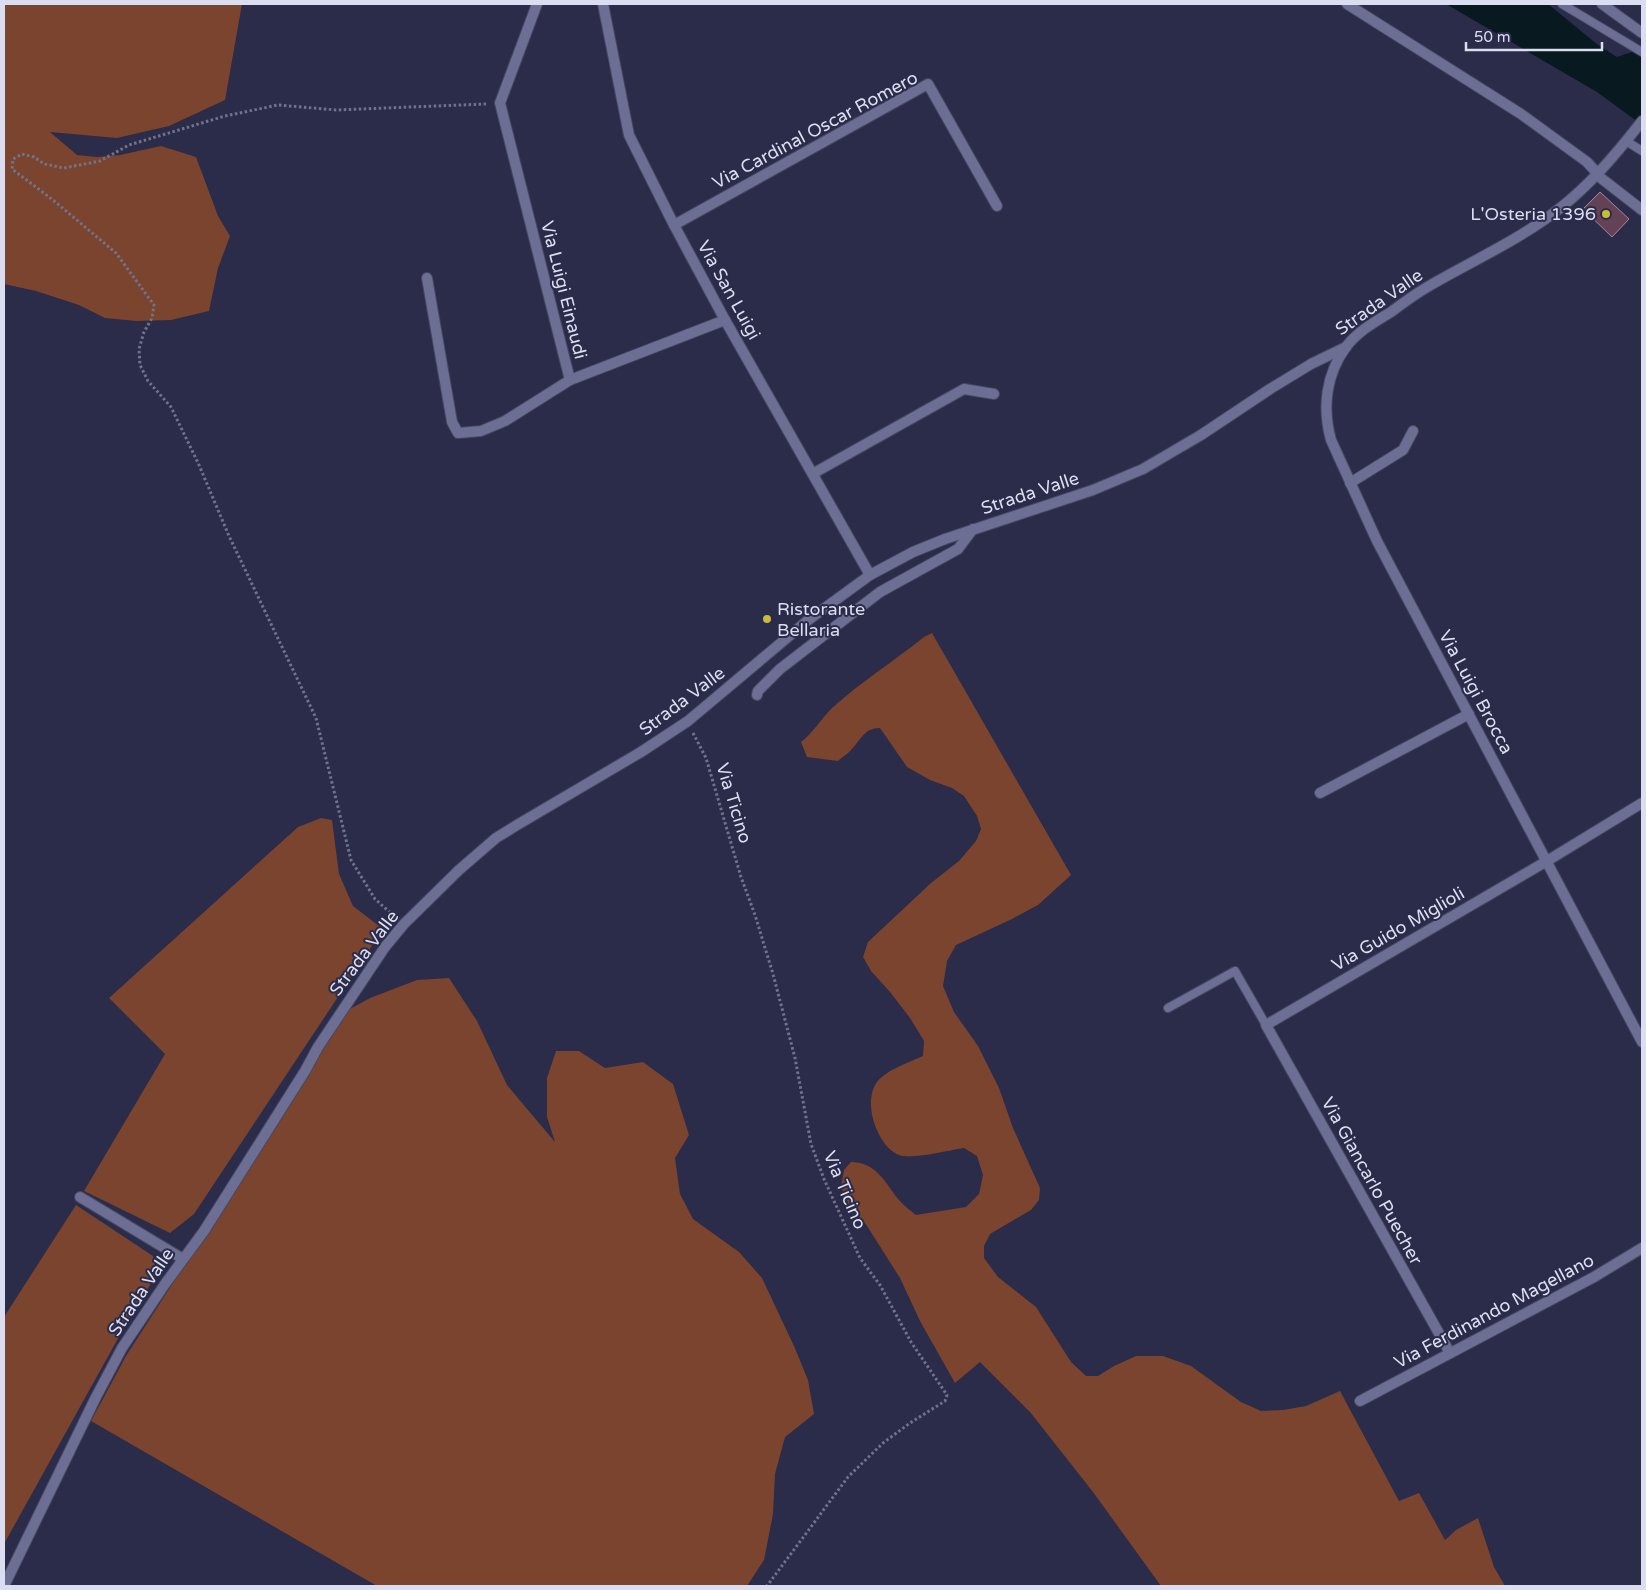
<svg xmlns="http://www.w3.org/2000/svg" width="1646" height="1590" viewBox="0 0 1646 1590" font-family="'Varela Round',sans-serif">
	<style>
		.green { fill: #7a442e }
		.water { fill: #08191f }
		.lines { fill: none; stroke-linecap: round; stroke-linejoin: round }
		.canal { stroke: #08191f; stroke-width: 19 }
		.building { fill: #634256; stroke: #ab859c }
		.service-casing { stroke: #474765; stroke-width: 10 }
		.minor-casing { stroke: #474765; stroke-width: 12 }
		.tertiary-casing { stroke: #474765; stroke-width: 12 }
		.path { stroke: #71728c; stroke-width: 3; stroke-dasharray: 2.5 2.5; stroke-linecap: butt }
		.service { stroke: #6d6e94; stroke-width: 8 }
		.minor { stroke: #6d6e94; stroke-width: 10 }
		.tertiary { stroke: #6d6e94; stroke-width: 10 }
		.poi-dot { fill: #c9bb3a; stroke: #2b2b4a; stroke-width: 2 }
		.labels { text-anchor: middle; stroke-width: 4; stroke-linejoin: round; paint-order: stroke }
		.street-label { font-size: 18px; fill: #dbddf1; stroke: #2b2b4a }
		.poi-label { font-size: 18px; fill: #dbddf1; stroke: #2b2b4a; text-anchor: end }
	</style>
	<rect width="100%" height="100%" fill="#2b2b4a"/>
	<g class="green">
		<polygon points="4,4 242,4 225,100 169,126 117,138 50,132 77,155 97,157 120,155 161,146 196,157 218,216 230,236 218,268 209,311 171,320 136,321 105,318 79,305 36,291 4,284"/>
		<path d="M932,633l139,242 -33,30 -26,14 -56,26 -9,16 -4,25 11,26 24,34 21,42 14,40 27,60 -1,12 -8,10 -41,24 -6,12v12l14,19 38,30 35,55 15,14h12l16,-10 22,-10h27l28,10 50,36 20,9 22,-1 23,-4 34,-15 59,110 20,-8 26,47 11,-10 22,-12 16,49 11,19h-344l-68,-94 -63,-80 -50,-50 -25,21 -35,-62 -20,-43 -33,-52 -18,-21 -8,-18 3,-17 7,-8c25,0 34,20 47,37 5,6 12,11 18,16l50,-8 13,-13 4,-19 -6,-19 -13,-8c-14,2 -53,12 -65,7 -22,-9 -37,-53 -22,-73 9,-12 33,-20 46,-26l1,-15 -14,-23 -20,-26 -19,-21 -8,-14 5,-15 63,-59 28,-22 17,-20 5,-12 -4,-13 -13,-20 -12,-8 -22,-8 -23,-13 -27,-39c-16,0 -19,12 -29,22 -3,4 -9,7 -13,11l-31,-4 -6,-15c10,-7 21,-24 31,-34 29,-26 62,-47 92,-71z"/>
		<polygon points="321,818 332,820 339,874 353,906 383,929 194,1214 170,1233 84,1191 165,1054 109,998 298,827"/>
		<polygon points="449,978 477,1021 507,1085 555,1142 547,1117 547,1078 556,1051 579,1051 605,1068 643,1062 673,1084 689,1135 675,1158 680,1194 693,1219 739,1252 762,1278 794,1346 808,1380 814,1414 785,1437 775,1474 773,1514 764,1560 747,1586 377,1586 91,1421 126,1356 348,1010 370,998 417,980"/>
		<polygon points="76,1205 153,1256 157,1274 131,1315 4,1544 4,1317"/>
	</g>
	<polygon class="water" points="1446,4 1548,4 1598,45 1642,73 1642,125 1597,92"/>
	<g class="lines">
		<polyline class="canal" points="1604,71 1635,61 1642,66"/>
	</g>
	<polygon class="building" points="1600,192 1629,219 1612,237 1583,209"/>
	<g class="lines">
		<g class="service-casing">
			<g id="service">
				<polyline points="1562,4 1642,52"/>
				<polyline points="1626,141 1642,151"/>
				<polyline points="1168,1008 1235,971 1266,1025"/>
			</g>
		</g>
		<g class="minor-casing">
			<g id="minor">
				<polyline points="537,4 500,103 570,380 725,320"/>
				<polyline points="603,4 629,135 674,225 725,320 870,575"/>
				<polyline points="1347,4 1521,114 1587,162 1598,174"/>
				<polyline points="1597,175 1642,210"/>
				<polyline points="674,225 928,84 997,206"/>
				<polyline points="427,278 452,422 458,433 481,431 505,421 570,380"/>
				<polyline points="814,473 964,389 994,394"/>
				<polyline points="1350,483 1403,450 1413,431"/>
				<polyline points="757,695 758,691 780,669 880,592 958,549 973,529"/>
				<polyline points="1320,793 1469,714"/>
				<polyline points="80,1197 183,1259"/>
				<polyline points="1450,1353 1266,1025 1547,861 1642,803"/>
				<polyline points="1360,1401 1594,1277 1642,1248"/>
				<polyline points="4,1586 96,1397 122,1348 165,1284 204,1231 305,1071 318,1047 385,947 404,924 459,870 496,838 517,825 641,752 688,721 807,621 870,575 913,552 945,539 1093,490 1143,469 1201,435 1270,389 1311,364 1346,347"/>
			</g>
		</g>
		<g class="tertiary-casing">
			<g id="tertiary">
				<polyline points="1602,4 1642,33"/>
				<path d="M1642,121c-25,32 -51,63 -83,88 -40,31 -87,52 -130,77 -14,8 -26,17 -38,26 -16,10 -33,19 -45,35 -20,27 -24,61 -15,93l46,101 265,501"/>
			</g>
		</g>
		<g class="path">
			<polyline points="693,733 706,758 741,877 755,915 773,974 795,1058 811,1144 824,1179 860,1258 880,1285 911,1342 947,1395 945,1401 910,1423 883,1443 848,1477 767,1586"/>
			<polyline points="394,916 375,899 351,860 316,718 229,536 199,465 171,407 148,381 140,365 139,349 144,332 152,318 154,305 116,253 53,200 12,169 13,159 22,154 34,157 44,164 64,168 100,161 129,145 225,116 278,105 336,110 486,104"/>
		</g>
		<use href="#service" class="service"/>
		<use href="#minor" class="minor"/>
		<use href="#tertiary" class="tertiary"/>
	</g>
	<g class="poi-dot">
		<circle cx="1606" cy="214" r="5"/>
		<circle cx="767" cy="619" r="5"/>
	</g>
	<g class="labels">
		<g class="street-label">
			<text transform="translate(815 130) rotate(-28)" y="6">Via Cardinal Oscar Romero</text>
			<text transform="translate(564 290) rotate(76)" y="6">Via Luigi Einaudi</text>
			<text transform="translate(729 290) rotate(61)" y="6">Via San Luigi</text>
			<text transform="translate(1379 302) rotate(-35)" y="6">Strada Valle</text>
			<text transform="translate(1030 493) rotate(-18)" y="6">Strada Valle</text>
			<text transform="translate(1476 692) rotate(62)" y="6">Via Luigi Brocca</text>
			<text transform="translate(682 701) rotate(-37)" y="6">Strada Valle</text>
			<text transform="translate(734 803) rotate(73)" y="6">Via Ticino</text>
			<text transform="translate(1398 929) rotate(-30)" y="6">Via Guido Miglioli</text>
			<text transform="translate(364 953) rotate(-53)" y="6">Strada Valle</text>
			<text transform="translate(1372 1181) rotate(61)" y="6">Via Giancarlo Puecher</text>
			<text transform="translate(845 1190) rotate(67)" y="6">Via Ticino</text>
			<text transform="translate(141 1292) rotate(-56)" y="6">Strada Valle</text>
			<text transform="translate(1494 1311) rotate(-28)" y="6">Via Ferdinando Magellano</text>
		</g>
		<g class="poi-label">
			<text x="1596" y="220">L'Osteria 1396</text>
			<text x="777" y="615" text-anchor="start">Ristorante<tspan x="777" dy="21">Bellaria</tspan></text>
		</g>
	</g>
	<rect width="1646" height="1590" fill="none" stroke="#dbddf1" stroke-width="10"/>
	<path d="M1466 42v8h136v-8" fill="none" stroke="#dbddf1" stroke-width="2.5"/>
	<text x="1474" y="42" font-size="15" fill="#dbddf1" stroke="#2b2b4a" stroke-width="4" paint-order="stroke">50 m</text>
</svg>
